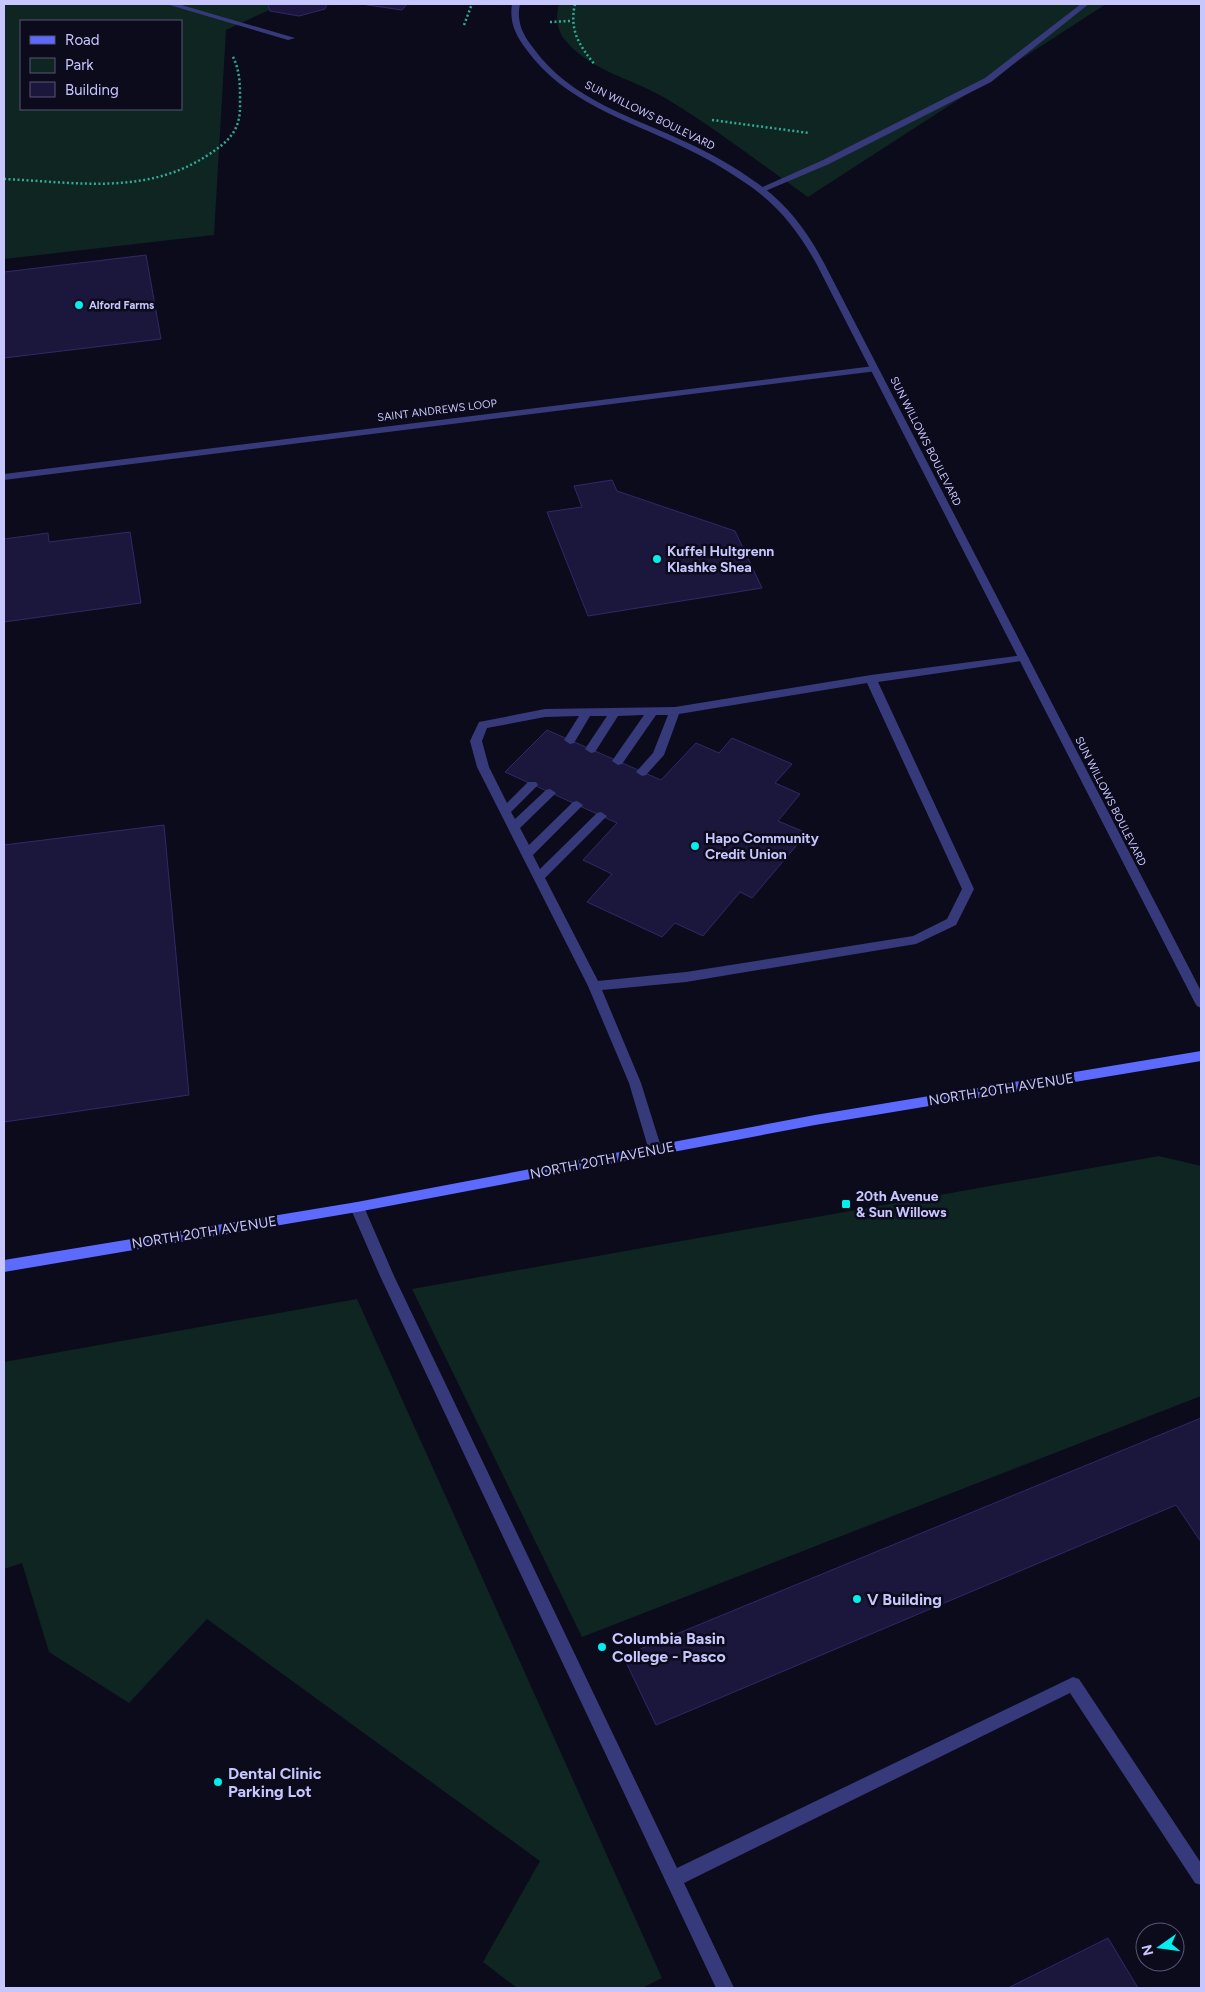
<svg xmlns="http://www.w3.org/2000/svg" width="1205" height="1992" viewBox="0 0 1205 1992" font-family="Figtree,sans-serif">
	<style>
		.green { fill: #0e2522; fill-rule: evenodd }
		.building { fill: #1b173c; stroke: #2f2968 }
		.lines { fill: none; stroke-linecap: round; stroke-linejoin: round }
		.path { stroke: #2dac97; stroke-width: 2.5; stroke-dasharray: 2 2.5; stroke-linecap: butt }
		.service { fill: #363a7a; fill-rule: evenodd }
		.minor { fill: #363a7a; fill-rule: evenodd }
		.tertiary { fill: #363a7a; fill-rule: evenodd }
		.secondary { fill: #5d6afe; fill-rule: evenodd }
		.poi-dot { fill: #01efef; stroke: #0c0b1b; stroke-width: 2 }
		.labels { text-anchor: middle; stroke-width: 5; stroke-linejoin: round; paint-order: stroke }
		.far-street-label { font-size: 11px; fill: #c7c6ff; stroke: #0c0b1b }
		.far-poi-label { font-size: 11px; font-weight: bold; fill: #c7c6ff; stroke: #0c0b1b; text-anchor: start }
		.poi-label { font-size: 14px; font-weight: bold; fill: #c7c6ff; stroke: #0c0b1b; text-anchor: start }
		.street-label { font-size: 14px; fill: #c7c6ff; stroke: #0c0b1b }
		.near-poi-label { font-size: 16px; font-weight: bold; fill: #c7c6ff; stroke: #0c0b1b; text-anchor: start }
	</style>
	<rect width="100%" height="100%" fill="#0c0b1b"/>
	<g class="green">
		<path d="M4,4h278l-56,26 -12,205 -210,24zM21,21h160v88h-160z"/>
		<path d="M559,4h547l-298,193c-46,-32 -90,-67 -138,-96 -34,-22 -78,-28 -105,-61 -9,-11 -9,-24 -6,-36z"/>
		<polygon points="1159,1156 1201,1166 1201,1396 582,1637 412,1289"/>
		<polygon points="357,1299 662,1978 642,1988 517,1988 483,1962 540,1861 207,1619 129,1703 49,1652 22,1563 4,1569 4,1362"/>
	</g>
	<g class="building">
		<polygon points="268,4 327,4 325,9 299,16 270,11"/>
		<polygon points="361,4 407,4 402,10"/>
		<polygon points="146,255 161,339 4,358 4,272"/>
		<polygon points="612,480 617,491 735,531 762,588 588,616 547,512 582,507 574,486"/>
		<polygon points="130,532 141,603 4,622 4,539 48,533 49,542"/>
		<polygon points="547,730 661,780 696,743 719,753 732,738 792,764 775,783 800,794 778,821 807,833 752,898 740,892 703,936 675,923 662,937 587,902 612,874 583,860 617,823 505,772"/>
		<polygon points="164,825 189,1095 4,1122 4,845"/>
		<polygon points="1201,1418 1201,1542 1176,1505 656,1725 623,1656"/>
		<polygon points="1108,1938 1138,1988 1008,1988"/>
	</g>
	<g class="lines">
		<g class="path">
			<path d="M575,4c-6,26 4,41 20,61"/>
			<polyline points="550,22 570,21"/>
			<polyline points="464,25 472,4"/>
			<polyline points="712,120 809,133"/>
			<path d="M4,179c71,3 142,17 204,-24 20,-13 32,-24 32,-48 0,-18 1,-36 -8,-52"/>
		</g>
		<g class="service">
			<polygon points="166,4 178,4 295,38 288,40"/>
			<polygon points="1081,4 1089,4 991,82 829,164 763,192 756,190 823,160 985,78"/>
			<path d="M1024,655l5,3 -1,2 -150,22 96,207 -18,36 -40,19 -230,38 -84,8 39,93 21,67 -2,4h-10l-21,-71 -41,-97 -111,-219 -7,-26 9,-19 66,-13 130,-2 196,-32zM867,683l95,206 -15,30 -34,17 -227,36 -88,9 -53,-103 62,-62 -6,-4 -4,1 -57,56 -7,-14 50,-50 -6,-4 -4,1 -44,43 -9,-17 36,-35 -6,-4 -4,1 -31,29 -4,-7 27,-27 -2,-3h-8l-21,21 -18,-36 -7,-26 5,-13 58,-11 34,-1 -15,24 6,4 4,-1 16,-27h17l-22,33 6,4 4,-1 23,-36 26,-1 -32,46 6,4 4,-1 34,-49h12l-15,38 -17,19 6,4 4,-1 18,-20 15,-41z"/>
			<polygon points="357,1202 362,1203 364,1207 394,1276 677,1868 1073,1677 1079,1679 1201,1863 1201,1885 1195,1883 1070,1693 684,1883 734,1988 716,1988 380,1276 350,1207 352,1203"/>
		</g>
		<polygon class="minor" points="874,366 877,367 877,371 4,480 4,474"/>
		<path class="tertiary" d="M512,4h8c-4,18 3,31 14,45 37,51 99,68 154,94 24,11 47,24 69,40 30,21 50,48 67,80l377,728v17l-4,-2 -2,-3 -379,-740c-19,-34 -40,-60 -72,-81 -20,-14 -41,-26 -63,-36 -56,-27 -117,-44 -155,-97 -10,-13 -17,-27 -14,-45z"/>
		<polygon class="secondary" points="1201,1051 1201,1061 815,1125 357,1212 4,1272 4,1260 357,1202 815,1115"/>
	</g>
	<g class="poi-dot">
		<circle cx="79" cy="305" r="5"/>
		<circle cx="657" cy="559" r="5"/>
		<circle cx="695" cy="846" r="5"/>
		<rect x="841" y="1199" width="10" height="10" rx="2.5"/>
		<circle cx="857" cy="1599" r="5"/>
		<circle cx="602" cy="1647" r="5"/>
		<circle cx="218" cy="1782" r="5"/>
	</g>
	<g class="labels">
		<g class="far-street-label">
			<text transform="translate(650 115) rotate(26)" y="4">SUN WILLOWS BOULEVARD</text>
			<text transform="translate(437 410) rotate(-7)" y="4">SAINT ANDREWS LOOP</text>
			<text transform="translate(926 441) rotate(63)" y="4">SUN WILLOWS BOULEVARD</text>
			<text transform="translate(1111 801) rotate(63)" y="4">SUN WILLOWS BOULEVARD</text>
		</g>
		<g class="far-poi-label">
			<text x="89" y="309">Alford Farms</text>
		</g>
		<g class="poi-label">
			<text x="667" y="556">Kuffel Hultgrenn<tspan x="667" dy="16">Klashke Shea</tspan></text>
			<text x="705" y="843">Hapo Community<tspan x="705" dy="16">Credit Union</tspan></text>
			<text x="856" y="1201">20th Avenue<tspan x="856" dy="16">&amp; Sun Willows</tspan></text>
		</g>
		<g class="street-label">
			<text transform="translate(1001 1089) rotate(-9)" y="5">NORTH 20TH AVENUE</text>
			<text transform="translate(602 1160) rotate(-11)" y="5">NORTH 20TH AVENUE</text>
			<text transform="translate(204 1232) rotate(-9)" y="5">NORTH 20TH AVENUE</text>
		</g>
		<g class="near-poi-label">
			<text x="867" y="1605">V Building</text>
			<text x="612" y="1644">Columbia Basin<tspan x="612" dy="18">College - Pasco</tspan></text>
			<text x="228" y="1779">Dental Clinic<tspan x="228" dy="18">Parking Lot</tspan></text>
		</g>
	</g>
	<rect width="1205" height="1992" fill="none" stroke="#c7c6ff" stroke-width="10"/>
	<rect x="20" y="20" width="162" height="90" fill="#0c0b1b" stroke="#575676"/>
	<rect x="30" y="36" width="25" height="8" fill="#5d6afe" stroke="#575676"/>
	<text x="65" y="45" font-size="15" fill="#c7c6ff">Road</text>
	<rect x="30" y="58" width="25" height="15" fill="#0e2522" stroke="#575676"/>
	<text x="65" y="70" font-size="15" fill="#c7c6ff">Park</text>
	<rect x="30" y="82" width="25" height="15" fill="#1b173c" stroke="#575676"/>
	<text x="65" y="95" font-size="15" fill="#c7c6ff">Building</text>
	<g transform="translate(1160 1947) rotate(256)"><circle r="24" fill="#0c0b1b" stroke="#575676"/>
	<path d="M0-4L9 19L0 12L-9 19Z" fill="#01efef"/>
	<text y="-8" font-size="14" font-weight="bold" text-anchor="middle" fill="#c7c6ff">N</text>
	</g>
</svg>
